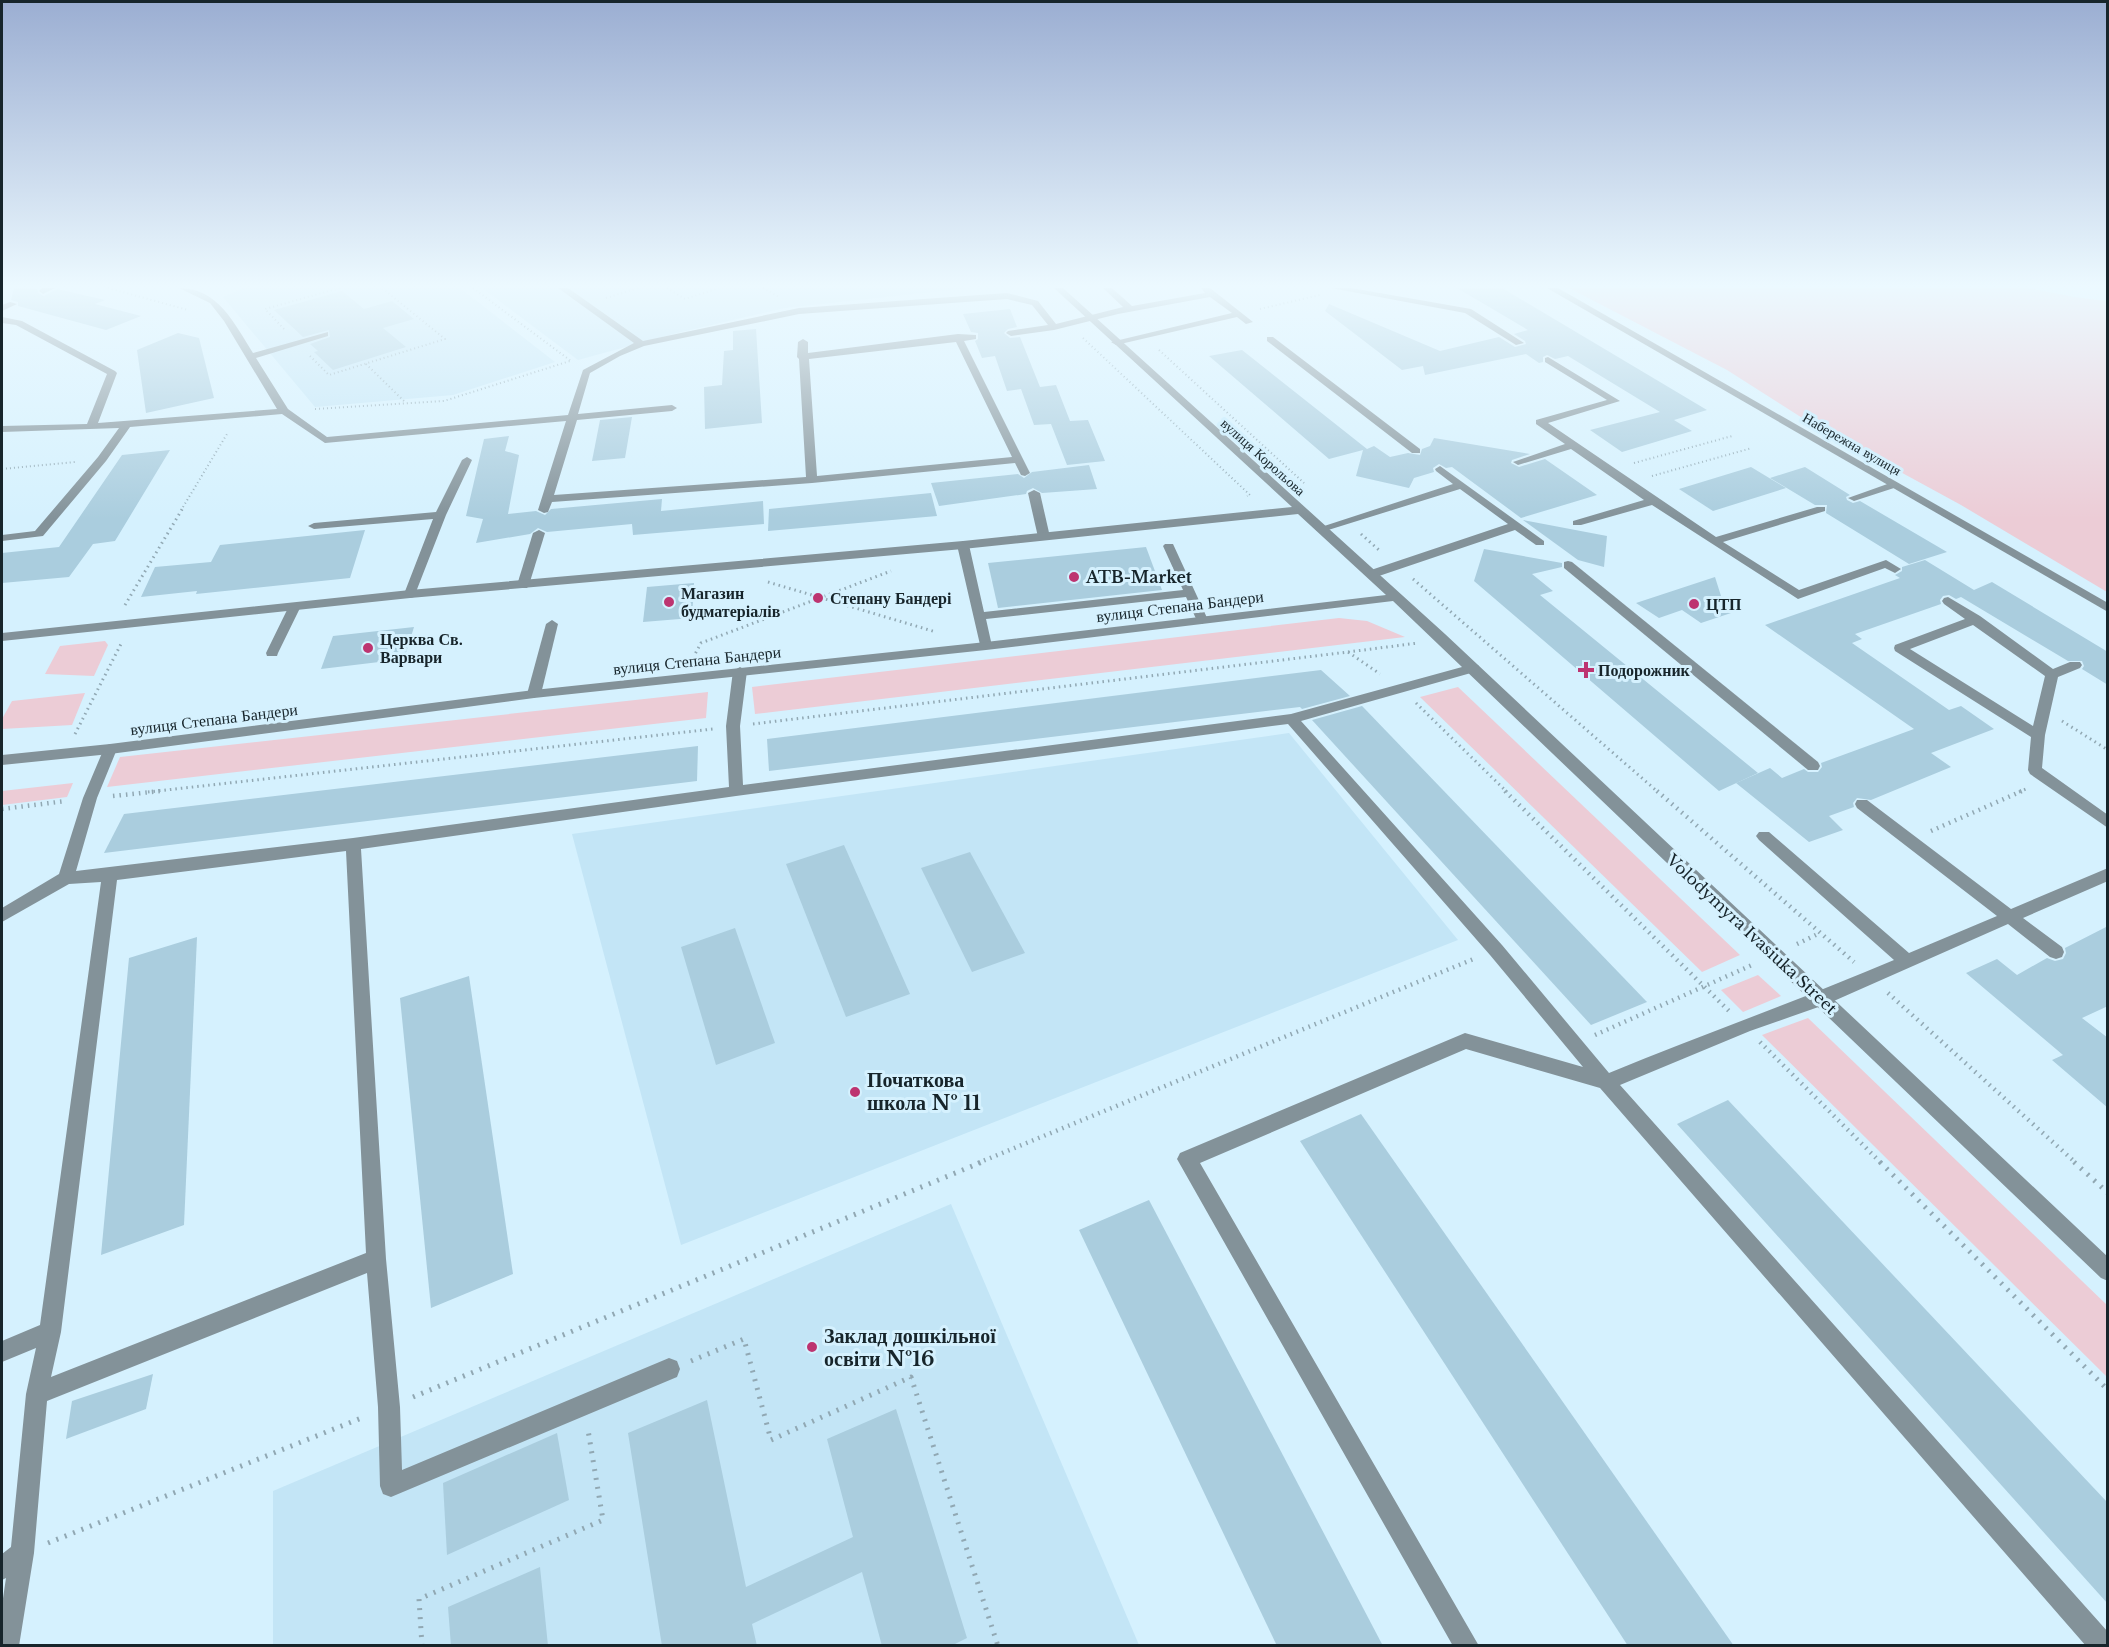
<svg xmlns="http://www.w3.org/2000/svg" width="2109" height="1647" viewBox="0 0 2109 1647" font-family="'Libre Baskerville',serif">
	<style>
		.built { fill: #c3e5f6 }
		.green { fill: #ecccd6 }
		.building { fill: #aacdde }
		.lines { fill: none; stroke-linecap: round; stroke-linejoin: round }
		.path-far3 { stroke: #91a8b3; stroke-width: 2; stroke-dasharray: 1 3; stroke-linecap: butt }
		.path-far2 { stroke: #91a8b3; stroke-width: 3; stroke-dasharray: 1.5 4; stroke-linecap: butt }
		.path-far1 { stroke: #91a8b3; stroke-width: 4.5; stroke-dasharray: 1.5 5; stroke-linecap: butt }
		.path { stroke: #91a8b3; stroke-width: 5; stroke-dasharray: 2 7; stroke-linecap: butt }
		.service { fill: #839299; fill-rule: evenodd }
		.minor { fill: #839299; fill-rule: evenodd }
		.poi-dot { fill: #bd3470; stroke: #d5f1fe; stroke-width: 2 }
		.labels { text-anchor: middle; stroke-width: 6; stroke-linejoin: round; paint-order: stroke }
		.far-street-label { font-size: 14px; fill: #17252b; stroke: #d5f1fe }
		.poi-label { font-size: 16px; font-weight: bold; fill: #17252b; stroke: #d5f1fe; text-anchor: start }
		.street-label { font-size: 16px; fill: #17252b; stroke: #d5f1fe }
		.near-poi-label { font-size: 20px; font-weight: bold; fill: #17252b; stroke: #d5f1fe; text-anchor: start }
	</style>
	<rect width="100%" height="100%" fill="#d5f1fe"/>
	<g class="built">
		<polygon points="243,288 460,288 555,362 453,395 315,407 223,297"/>
		<polygon points="482,288 969,288 785,308 677,333 578,360"/>
		<polygon points="1289,733 1458,940 681,1245 572,834"/>
		<polygon points="951,1204 1139,1645 273,1645 273,1491"/>
	</g>
	<g class="green">
		<polygon points="1569,288 2028,288 2074,297 2107,301 2107,592 1961,505 1807,421 1727,370"/>
		<polygon points="1339,618 1367,621 1405,637 755,714 752,687"/>
		<polygon points="105,641 108,645 94,676 45,674 60,646"/>
		<polygon points="1458,687 1740,955 1702,972 1420,697"/>
		<polygon points="708,692 706,718 107,787 120,757"/>
		<polygon points="85,693 72,725 2,729 2,719 12,701"/>
		<polygon points="73,783 67,797 2,805 2,791"/>
		<polygon points="1758,975 1781,996 1743,1012 1721,990"/>
		<polygon points="1808,1018 2107,1305 2107,1377 1762,1035"/>
	</g>
	<g class="building">
		<polygon points="14,288 37,289 38,293 44,296 57,289 105,300 95,304 141,316 106,330 18,306 18,302 11,300"/>
		<polygon points="1457,288 1502,288 1707,410 1674,420 1692,431 1622,452 1590,430 1660,412 1568,356 1555,359 1547,355 1543,357 1543,362 1539,363 1526,354 1425,375 1423,366 1402,370 1325,311 1329,304 1440,351 1499,337 1515,347 1526,344 1525,341 1514,334 1528,330"/>
		<polygon points="342,291 364,309 392,301 414,319 383,328 406,347 333,370 314,352 318,351 310,344 330,337 329,330 303,337 274,310"/>
		<polygon points="1010,309 1017,327 1008,329 1004,333 1010,338 1020,337 1040,387 1056,385 1070,421 1088,420 1105,461 1067,465 1051,424 1034,425 1021,389 1007,391 995,356 982,358 975,341 978,339 978,333 971,332 963,314"/>
		<polygon points="756,329 762,423 705,429 704,387 722,385 724,351 733,350 733,331"/>
		<polygon points="178,333 199,338 214,398 146,413 137,350"/>
		<polygon points="1242,350 1367,449 1374,446 1390,457 1408,453 1420,455 1422,449 1430,446 1434,438 1530,454 1512,460 1511,463 1519,467 1545,459 1597,495 1521,518 1452,467 1446,468 1439,464 1433,468 1434,472 1414,478 1409,488 1356,476 1363,450 1329,459 1209,356"/>
		<polygon points="632,417 625,458 592,461 600,420"/>
		<polygon points="509,436 505,451 519,455 508,514 536,511 545,515 551,509 662,499 661,511 763,501 764,524 633,535 632,524 547,532 538,528 530,534 476,543 483,519 466,516 484,439"/>
		<polygon points="170,450 115,541 93,544 69,577 2,583 2,553 59,547 122,455"/>
		<polygon points="1089,465 1097,489 1042,493 1033,488 1027,491 1026,494 939,506 931,483 1018,474 1024,478 1032,472"/>
		<polygon points="1751,467 1786,488 1713,511 1679,489"/>
		<polygon points="1805,467 1850,495 1846,497 1847,500 1853,503 1860,501 1947,552 1909,564 1826,513 1827,505 1815,505 1770,478"/>
		<polygon points="931,493 937,516 768,531 769,509"/>
		<polygon points="1523,520 1607,536 1604,567 1578,560"/>
		<polygon points="365,530 350,578 196,594 197,591 141,597 155,567 211,562 220,545"/>
		<polygon points="1146,547 1162,590 998,608 988,563"/>
		<polygon points="1484,549 1562,563 1562,567 1532,574 1553,591 1540,595 1758,773 1719,791 1474,581"/>
		<polygon points="1925,560 1974,590 1992,582 2108,652 2108,685 2082,669 2084,666 2082,661 2068,661 1961,597 1956,599 1949,595 1943,596 1940,600 1941,604 1855,634 1862,639 1852,643 1949,710 1961,706 1994,729 1931,753 1951,767 1871,800 1857,798 1853,803 1854,807 1829,816 1843,830 1809,842 1736,783 1770,768 1782,778 1804,769 1808,772 1818,772 1822,767 1821,763 1914,729 1765,625 1900,578 1895,575 1902,571 1902,567"/>
		<polygon points="1715,577 1721,596 1740,610 1701,623 1682,610 1659,618 1636,603"/>
		<polygon points="694,583 692,618 643,622 647,587"/>
		<polygon points="414,627 404,659 321,669 333,636"/>
		<polygon points="1321,670 1350,696 1302,709 1300,707 769,771 767,739"/>
		<polygon points="1362,706 1364,708 1647,1002 1591,1025 1312,720"/>
		<polygon points="698,746 697,781 104,853 124,814"/>
		<polygon points="844,845 910,994 846,1017 786,864"/>
		<polygon points="970,852 1025,953 972,972 921,868"/>
		<polygon points="2108,926 2108,1006 2082,1018 2108,1038 2108,1108 2052,1060 2063,1055 1966,973 1997,959 2017,975 2047,958 2055,961 2063,959 2066,953 2065,948"/>
		<polygon points="735,928 775,1043 716,1065 681,947"/>
		<polygon points="197,937 184,1225 101,1255 129,958"/>
		<polygon points="469,976 513,1274 431,1308 400,998"/>
		<polygon points="1728,1100 2108,1503 2108,1604 1677,1124"/>
		<polygon points="1361,1114 1734,1646 1628,1646 1300,1141"/>
		<polygon points="1149,1200 1383,1646 1277,1646 1079,1230"/>
		<polygon points="153,1374 146,1409 66,1439 72,1401"/>
		<polygon points="707,1400 746,1587 853,1537 827,1439 896,1409 967,1638 951,1646 882,1646 862,1572 752,1624 757,1646 662,1646 628,1433"/>
		<polygon points="557,1433 569,1500 447,1555 443,1483"/>
		<polygon points="540,1567 548,1646 451,1646 448,1607"/>
	</g>
	<g class="lines">
		<g class="path-far3">
			<polyline points="108,288 188,310"/>
			<polyline points="473,288 571,361"/>
			<polyline points="667,288 685,299 719,288"/>
			<polyline points="763,288 779,297"/>
			<polyline points="606,298 638,288"/>
			<polyline points="1260,309 1320,295"/>
			<polyline points="284,329 265,309 340,288"/>
			<polyline points="1083,338 1250,495 1247,496"/>
			<polyline points="1159,350 1304,483"/>
			<polyline points="310,356 329,375 445,339 382,288"/>
			<polyline points="366,364 406,403"/>
			<polyline points="315,409 444,401 570,361"/>
			<polyline points="1634,463 1732,436"/>
			<polyline points="2,469 75,462"/>
			<polyline points="1652,476 1752,448"/>
			<polyline points="183,507 227,434"/>
		</g>
		<g class="path-far2">
			<polyline points="1361,534 1380,551"/>
			<polyline points="1413,579 1658,792"/>
			<polyline points="768,582 936,632"/>
			<polyline points="125,605 184,506"/>
			<polyline points="1348,652 1418,643"/>
			<polyline points="693,658 701,643 891,571"/>
			<polyline points="1416,703 1507,792"/>
			<polyline points="2062,721 2108,750"/>
			<polyline points="753,724 1348,652 1380,674"/>
			<polyline points="75,734 122,642"/>
			<polyline points="148,792 713,729"/>
			<polyline points="2019,792 2026,789"/>
		</g>
		<g class="path-far1">
			<polyline points="1505,791 1729,1011"/>
			<polyline points="1657,791 1854,962"/>
			<polyline points="113,796 161,791"/>
			<polyline points="2,809 66,801"/>
			<polyline points="1931,831 2022,791"/>
			<polyline points="1797,944 1820,933"/>
			<polyline points="1888,993 2076,1163"/>
			<polyline points="1595,1035 1752,965"/>
			<polyline points="1760,1042 1881,1163"/>
			<polyline points="978,1163 1476,958"/>
		</g>
		<g class="path">
			<polyline points="1880,1162 2108,1390"/>
			<polyline points="2074,1162 2108,1193"/>
			<polyline points="691,1361 744,1339 771,1440 911,1377 998,1646"/>
			<polyline points="413,1397 982,1162"/>
			<polyline points="48,1543 364,1417"/>
			<polyline points="422,1646 419,1599 603,1520 588,1430"/>
		</g>
		<g class="service">
			<polygon points="42,288 55,288 43,294 39,291"/>
			<path d="M179,288c39,0 55,35 74,65l75,-21v4l-72,22 32,51 39,28 241,-22 15,-45 51,-27 -76,-55h10l75,53 156,-33 208,-15 31,8 18,23 67,-17 -20,-19h9l20,18 73,-13 -4,-5h9l43,34 -7,2 -9,-7 -121,28 -5,-3 121,-29 -22,-16 -92,17 -64,16 -43,6 -5,-3 2,-2 40,-6 -16,-20 -25,-6 -208,15 -155,32 -24,10 -30,17 -12,41 94,-9 5,3 -5,3 -95,9 -23,75 252,-18 -7,-118 -2,-2 1,-15 5,-3 5,3v11l150,-19 18,1v4l-12,2 66,132 -5,3 -4,-1 -6,-12 -203,20 -260,19 -4,10 -4,1 -6,-3 28,-89 -241,22 -43,-29 -152,13 -24,34 -63,75 -41,5v-6l33,-4 63,-74 21,-29 -117,4v-6l85,-2 20,-50 -91,-49 -14,-2v-6l20,4 93,50 2,2 -19,50 179,-14 -53,-88 -14,-18zM956,342l56,115 -195,19 -8,-117z"/>
			<polygon points="1331,288 1351,288 1471,309 1524,343 1516,345 1465,313"/>
			<polygon points="10,302 17,304 2,311 2,305"/>
			<polygon points="1267,337 1273,337 1420,449 1420,453 1412,453 1267,341"/>
			<polygon points="1548,357 1620,401 1548,423 1716,537 1817,507 1825,507 1825,511 1723,542 1799,590 1886,560 1901,569 1895,573 1885,568 1798,599 1652,505 1581,525 1573,525 1573,521 1644,500 1571,449 1518,465 1513,462 1565,444 1536,424 1536,420 1607,400 1545,362 1545,358"/>
			<polygon points="467,457 472,460 446,515 414,597 410,598 404,594 433,519 314,529 308,526 314,523 436,512 462,460"/>
			<polygon points="1440,466 1544,541 1544,545 1536,545 1515,530 1376,577 1368,577 1368,571 1508,524 1460,489 1325,531 1317,531 1315,529 1453,484 1436,471 1435,469"/>
			<polygon points="1893,482 1897,483 1897,487 1854,501 1848,498"/>
			<polygon points="1034,490 1040,493 1050,537 1044,540 1038,537 1028,493"/>
			<polygon points="539,530 545,533 529,585 527,588 519,588 517,585 533,533"/>
			<polygon points="963,541 969,545 984,612 1183,590 1163,546 1165,544 1173,544 1208,620 1202,624 1198,623 1186,597 986,619 992,646 991,649 981,649 957,545"/>
			<polygon points="1568,561 1572,562 1818,762 1820,766 1818,770 1808,770 1564,568 1564,562"/>
			<path d="M1948,597l32,19 73,53 17,-7h10l2,3 -2,3 -22,9 -13,58 -3,33 66,47v13l-78,-54 -2,-4 3,-33 -136,-86 -1,-3 1,-3 70,-26 -21,-15 -2,-3 2,-3zM1973,625l72,51 -12,50 -123,-77z"/>
			<polygon points="294,604 300,608 278,653 277,656 267,656 266,653 288,608"/>
			<polygon points="552,620 558,624 541,694 534,698 527,694 546,624"/>
			<path d="M1473,664l5,1 2,3 -2,3 -177,50 201,224 107,128c95,-39 191,-73 285,-113l-135,-120 -3,-4 3,-4h10l140,121 88,-37 -140,-108 -2,-4 2,-4h10l144,109 97,-41v13l-85,37 39,29 2,5 -2,5 -6,2 -6,-2 -42,-33 -181,80 -77,27 -130,54 488,547v14h-22l-486,-558 -134,-39 -266,114 279,483h-26l-276,-487 3,-6 285,-120 118,34 -93,-112 -202,-231 -552,72 -375,53 25,410 14,148 2,63 267,-112 8,3 3,8 -3,8 -286,120 -8,-3 -3,-8 -2,-79 -11,-134 -320,128 -13,152 -15,93h-17v-41l4,-27 -4,2v-26l9,-7 15,-153 10,-46 -34,14v-21l38,-16 61,-443 -32,2 -67,38v-14l57,-34 24,-76 22,-52 5,-2 7,5 -20,49 -21,73 277,-33 376,-51 -3,-61 7,-55 7,-4 7,4 -7,55 3,59 548,-71zM346,851l20,402 -315,124 10,-45 56,-452z"/>
		</g>
		<g class="minor">
			<polygon points="1054,288 1063,288 1445,634 2108,1257 2108,1281 2101,1278 1393,601 986,650 534,698 110,754 2,765 2,755 110,744 534,690 986,642 1386,595 1298,514 963,549 410,598 2,641 2,633 410,590 963,541 1292,507"/>
			<polygon points="1547,288 1558,288 2108,603 2108,612"/>
		</g>
	</g>
	<linearGradient id="sky" x2="0" y2="1"><stop stop-color="#9baed2"/><stop offset="0.55" stop-color="#ecf9ff"/><stop offset="1" stop-color="#ecf9ff" stop-opacity="0"/></linearGradient>
	<rect width="2109" height="519" fill="url(#sky)"/>
	<g class="poi-dot">
		<circle cx="1074" cy="577" r="6"/>
		<circle cx="818" cy="598" r="6"/>
		<circle cx="669" cy="602" r="6"/>
		<circle cx="1694" cy="604" r="6"/>
		<circle cx="368" cy="648" r="6"/>
		<path d="M1583 661h6v6h6v6h-6v6h-6v-6h-6v-6h6z"/>
		<circle cx="855" cy="1092" r="6"/>
		<circle cx="812" cy="1347" r="6"/>
	</g>
	<g class="labels">
		<g class="far-street-label">
			<text transform="translate(1852 444) rotate(30)" y="5">Набережна вулиця</text>
			<text transform="translate(1263 457) rotate(42)" y="5">вулиця Корольова</text>
		</g>
		<g class="poi-label">
			<text x="1086" y="583">ATB-Market</text>
			<text x="681" y="599">Магазин<tspan x="681" dy="18">будматеріалів</tspan></text>
			<text x="830" y="604">Степану Бандері</text>
			<text x="1706" y="610">ЦТП</text>
			<text x="380" y="645">Церква Св.<tspan x="380" dy="18">Варвари</tspan></text>
			<text x="1598" y="676">Подорожник</text>
		</g>
		<g class="street-label">
			<text transform="translate(1180 606) rotate(-7)" y="6">вулиця Степана Бандери</text>
			<text transform="translate(697 660) rotate(-6)" y="6">вулиця Степана Бандери</text>
			<text transform="translate(214 719) rotate(-7)" y="6">вулиця Степана Бандери</text>
			<text transform="translate(1752 934) rotate(43)" y="6">Volodymyra Ivasiuka Street</text>
		</g>
		<g class="near-poi-label">
			<text x="867" y="1087">Початкова<tspan x="867" dy="23">школа № 11</tspan></text>
			<text x="824" y="1343">Заклад дошкільної<tspan x="824" dy="23">освіти №16</tspan></text>
		</g>
	</g>
	<rect width="2109" height="1647" fill="none" stroke="#17252b" stroke-width="6"/>
</svg>
